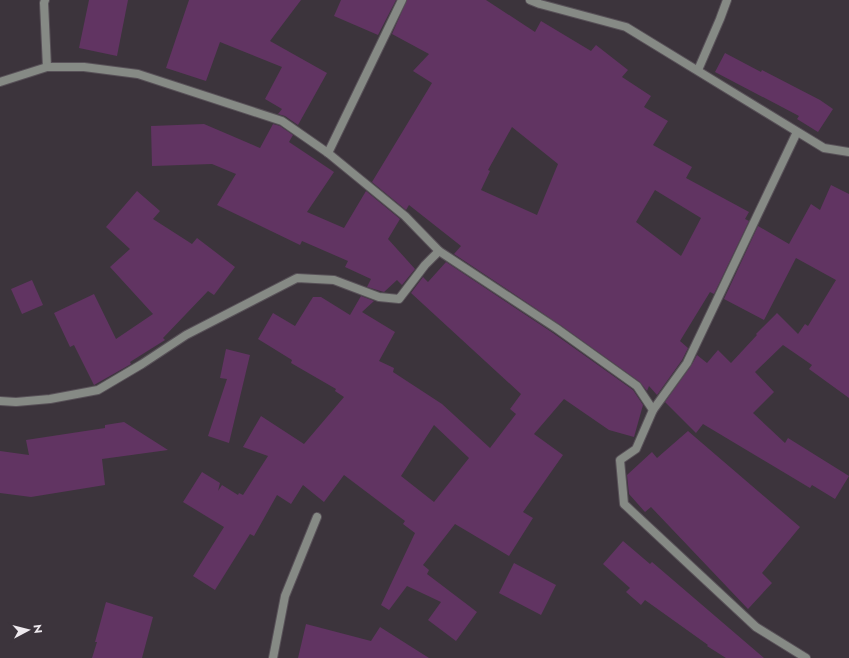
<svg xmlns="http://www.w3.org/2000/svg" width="849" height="658" viewBox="0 0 849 658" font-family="Jost,sans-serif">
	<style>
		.building { fill: #613462; fill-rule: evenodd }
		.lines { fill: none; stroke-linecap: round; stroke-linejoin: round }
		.street-casing { stroke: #585158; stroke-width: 10 }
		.street { stroke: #868a85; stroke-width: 8 }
	</style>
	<rect width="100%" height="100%" fill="#3c343c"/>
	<g class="building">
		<polygon points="89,0 128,0 117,56 79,48"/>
		<polygon points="189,0 301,0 270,41 327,73 298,125 285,116 278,114 282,109 265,99 282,67 220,42 206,81 166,68"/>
		<polygon points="341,0 396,0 378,35 334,16"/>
		<path d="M407,0h79l49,32 6,-11 50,30 5,-6 32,25 -6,7 29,19 -7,11 24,14 -15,24 39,22 -6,11 63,34 -4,7 4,2 -35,73 -4,-2 -30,49 8,7 -6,12 -25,35 -8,-9 -2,5 -7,-9 -81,-58 -105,-70 7,-8 -52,-41 -3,5 -34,-28 60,-99 -19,-12 16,-17 -37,-20zM512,127l46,37 -21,51 -56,-25 9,-19 -2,-1zM655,190l46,28 -20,38 -45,-34z"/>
		<polygon points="725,53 761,72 762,70 820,100 833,109 818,132 797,119 799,116 715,72"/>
		<polygon points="204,124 260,148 273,124 280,126 293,135 289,142 334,172 307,212 344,228 366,191 400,219 388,239 415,269 402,285 397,280 384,292 367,287 371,279 345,267 348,261 302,241 300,245 217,205 236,174 212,164 152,166 151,126"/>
		<polygon points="831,185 849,194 849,398 809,369 812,365 783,345 755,372 774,392 753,413 785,443 788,438 849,476 835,499 812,485 810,488 703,424 696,433 665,402 691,366 697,355 707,363 718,350 731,363 757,335 756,334 777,313 798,334 805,324 808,326 836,280 796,258 764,320 724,299 758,226 789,244 811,204 820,210"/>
		<polygon points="137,191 160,211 153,219 192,244 197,238 235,267 214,295 208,291 163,338 165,340 130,362 131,364 94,385 74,345 70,347 54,313 94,294 116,339 153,314 110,267 130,249 106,227"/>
		<path d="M446,262l107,71 80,57 10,15 -9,32 -25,-7 -45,-31 -30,35 29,21 -40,57 10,6 -24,38 -54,-32 -32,41 6,5 -2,4 50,38 -21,29 -28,-21 13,-18 -34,-16 -18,24 -8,-5 34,-72 -12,-9 2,-3 -61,-46 -20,27 -21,-17 -12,19 -14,-9 -23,41 -4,-2 -35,56 -22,-14 31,-49 -41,-25 19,-30 18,11 -2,8 4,-6 16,10 1,-2 4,2 25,-39 -25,-9 18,-31 43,28 40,-47 -9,-6 1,-2 -45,-26 1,-3 -34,-21 15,-26 22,13 18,-29h8l29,18 11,-19 13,5 -12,11 33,20 -16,29 15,7 -1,4 49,32 48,44 26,-34 -6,-5 11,-15 -110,-101 12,-16 5,5zM434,425l35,33 -35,44 -33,-26z"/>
		<polygon points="32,280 43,305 22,314 11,289"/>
		<polygon points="226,349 250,355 229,443 208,436 227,379 220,378"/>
		<polygon points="124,422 168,450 102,459 105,485 31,497 0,493 0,451 29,455 26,440 105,428 105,425"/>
		<polygon points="688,431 800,527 762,573 772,583 748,609 651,507 645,512 629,494 627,475 652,452 657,458"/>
		<polygon points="623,541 650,564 652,562 764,658 726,658 707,646 708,645 645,600 641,605 626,592 630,588 603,564"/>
		<polygon points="514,563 556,585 541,615 499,593"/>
		<polygon points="106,602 153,617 142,658 92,658 97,642 95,642"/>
		<polygon points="306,624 371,641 380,627 429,658 298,658"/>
	</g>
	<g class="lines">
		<g class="street-casing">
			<g id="street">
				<polyline points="45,0 44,3 47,67"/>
				<polyline points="530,0 540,4 626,27 824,148 849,152"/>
				<polyline points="698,70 720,19 727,0"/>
				<polyline points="0,82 47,67 84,67 138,74 282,121 328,153 405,216 439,251 556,328 637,386 653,410 636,449 620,460 624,504 756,627 806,658"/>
				<polyline points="328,153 402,0"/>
				<polyline points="0,401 16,402 50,399 98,390 142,364 186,335 297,278 334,280 379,297 399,299 425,265 439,251"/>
				<polyline points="653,410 687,363 797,132"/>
				<polyline points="273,658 285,596 317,517"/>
			</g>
		</g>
		<use href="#street" class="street"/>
	</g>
	<g transform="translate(28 630) rotate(83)" stroke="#3c343c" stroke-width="3" paint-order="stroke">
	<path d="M0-3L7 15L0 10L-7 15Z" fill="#eee9ee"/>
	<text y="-6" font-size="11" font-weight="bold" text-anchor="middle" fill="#eee9ee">N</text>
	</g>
</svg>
